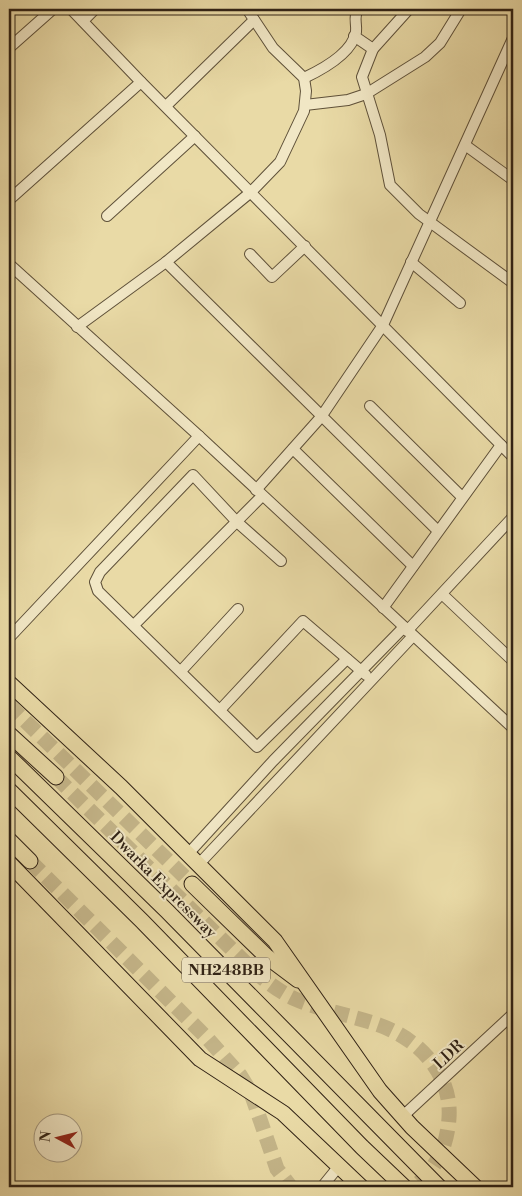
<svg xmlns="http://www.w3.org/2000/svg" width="522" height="1196" viewBox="0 0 522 1196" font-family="'Libre Bodoni',serif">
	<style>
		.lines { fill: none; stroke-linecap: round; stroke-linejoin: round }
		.highway-tunnel { stroke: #c4b589; stroke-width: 15; stroke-dasharray: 15 8; stroke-linecap: butt }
		.minor-casing { stroke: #5e5039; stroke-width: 12 }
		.highway-casing { stroke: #302215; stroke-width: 17 }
		.minor { stroke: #f1e7c5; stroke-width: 10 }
		.highway { stroke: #e9daa6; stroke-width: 15 }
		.highway-bridge-casing { stroke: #302215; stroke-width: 17; stroke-linecap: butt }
		.highway-bridge { stroke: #e9daa6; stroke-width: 15 }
		.labels { text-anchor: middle; stroke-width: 4; stroke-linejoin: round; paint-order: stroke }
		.shield { fill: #f1e7c5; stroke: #6a5d4a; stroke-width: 1 }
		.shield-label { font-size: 15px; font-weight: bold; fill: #302215 }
		.street-label { font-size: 16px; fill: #302215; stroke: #f1e7c5 }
	</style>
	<rect width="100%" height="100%" fill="#e9daa6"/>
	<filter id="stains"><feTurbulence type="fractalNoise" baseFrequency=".004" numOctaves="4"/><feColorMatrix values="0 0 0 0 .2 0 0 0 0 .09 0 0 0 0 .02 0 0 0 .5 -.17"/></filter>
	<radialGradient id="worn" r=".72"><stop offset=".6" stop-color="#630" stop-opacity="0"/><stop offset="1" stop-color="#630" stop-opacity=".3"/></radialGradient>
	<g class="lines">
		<g class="highway-tunnel">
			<polyline points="9,705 192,884"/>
			<path d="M56,777l198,194c13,11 26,21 41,28 27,12 56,16 84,26 40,14 73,49 70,93 -2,29 -13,51 -35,69"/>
			<polyline points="30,861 208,1039 240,1075 251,1093 277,1169 291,1187"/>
		</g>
		<g class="minor-casing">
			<g id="minor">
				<polyline points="71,9 141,82 513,457"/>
				<polyline points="83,21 95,9"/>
				<polyline points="354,36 373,49 409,9"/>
				<polyline points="9,48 53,9"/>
				<polyline points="373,49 362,77 380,135 390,185 419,214 513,283"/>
				<path d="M304,78c17,-8 48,-24 52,-46 1,-10 -3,-14 2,-23"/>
				<polyline points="305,105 348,100 366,94 425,57 440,43 461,9"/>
				<polyline points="166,106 254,20"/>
				<polyline points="465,145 513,180"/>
				<polyline points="9,200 141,82"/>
				<polyline points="107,216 195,136"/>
				<polyline points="250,254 272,277 305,246"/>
				<polyline points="166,262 438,531"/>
				<polyline points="411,262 460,303"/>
				<polyline points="9,264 199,436 513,728"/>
				<polyline points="77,327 166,262 251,192 280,162 304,111 306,91 304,78 273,48 247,9"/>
				<polyline points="370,406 462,497"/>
				<polyline points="293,449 413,566"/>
				<polyline points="256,490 321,417 383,325 513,38"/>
				<polyline points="281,561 237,522 193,475 100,572 95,582 98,591 257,747 347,659"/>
				<polyline points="442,594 513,661"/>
				<polyline points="383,608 501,445"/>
				<polyline points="134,625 262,496"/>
				<polyline points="407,631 513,517"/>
				<polyline points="9,638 199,436"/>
				<polyline points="181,671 238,609"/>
				<polyline points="220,710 303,621 366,675"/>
				<polyline points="188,854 273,761 404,627"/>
				<polyline points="198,865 413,636"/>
				<polyline points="403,1116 513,1014"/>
				<polyline points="322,1187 339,1166"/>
				<polyline points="346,1187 352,1179"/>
			</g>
		</g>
		<g class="highway-casing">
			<g id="highway">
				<polyline points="9,683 121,787 275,941 380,1091 412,1127 475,1187"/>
				<polyline points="9,734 56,777"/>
				<polyline points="9,790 142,921 362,1147 404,1187"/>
				<polyline points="9,840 30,861"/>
				<polyline points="9,863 200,1059 283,1113 361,1187"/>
				<polyline points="192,884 266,956 298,980"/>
			</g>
		</g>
		<use href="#minor" class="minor"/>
		<use href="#highway" class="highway"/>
		<g class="highway-bridge-casing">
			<polyline id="highway-bridge" points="9,757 167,911 439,1187"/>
		</g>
		<use href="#highway-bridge" class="highway-bridge"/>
	</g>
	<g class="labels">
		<rect class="shield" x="182" y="957.5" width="88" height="25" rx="4"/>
		<g class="shield-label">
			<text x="226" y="975">NH248BB</text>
		</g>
		<g class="street-label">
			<text transform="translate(164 884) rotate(45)" y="6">Dwarka Expressway</text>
			<text transform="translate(448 1054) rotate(-43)" y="6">LDR</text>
		</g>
	</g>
	<rect width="522" height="1196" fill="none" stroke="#e9daa6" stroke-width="30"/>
	<rect x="10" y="10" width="502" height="1176" fill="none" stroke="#302215" stroke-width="2.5"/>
	<rect x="15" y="15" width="492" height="1166" fill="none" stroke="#302215"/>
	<g transform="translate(58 1138) rotate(277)"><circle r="24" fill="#f1e7c5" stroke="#a4987f"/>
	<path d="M0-4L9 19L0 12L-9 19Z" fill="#8f2418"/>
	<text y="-8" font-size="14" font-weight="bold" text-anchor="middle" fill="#302215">N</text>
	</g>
	<rect width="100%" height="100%" filter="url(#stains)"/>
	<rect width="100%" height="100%" fill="url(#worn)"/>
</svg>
